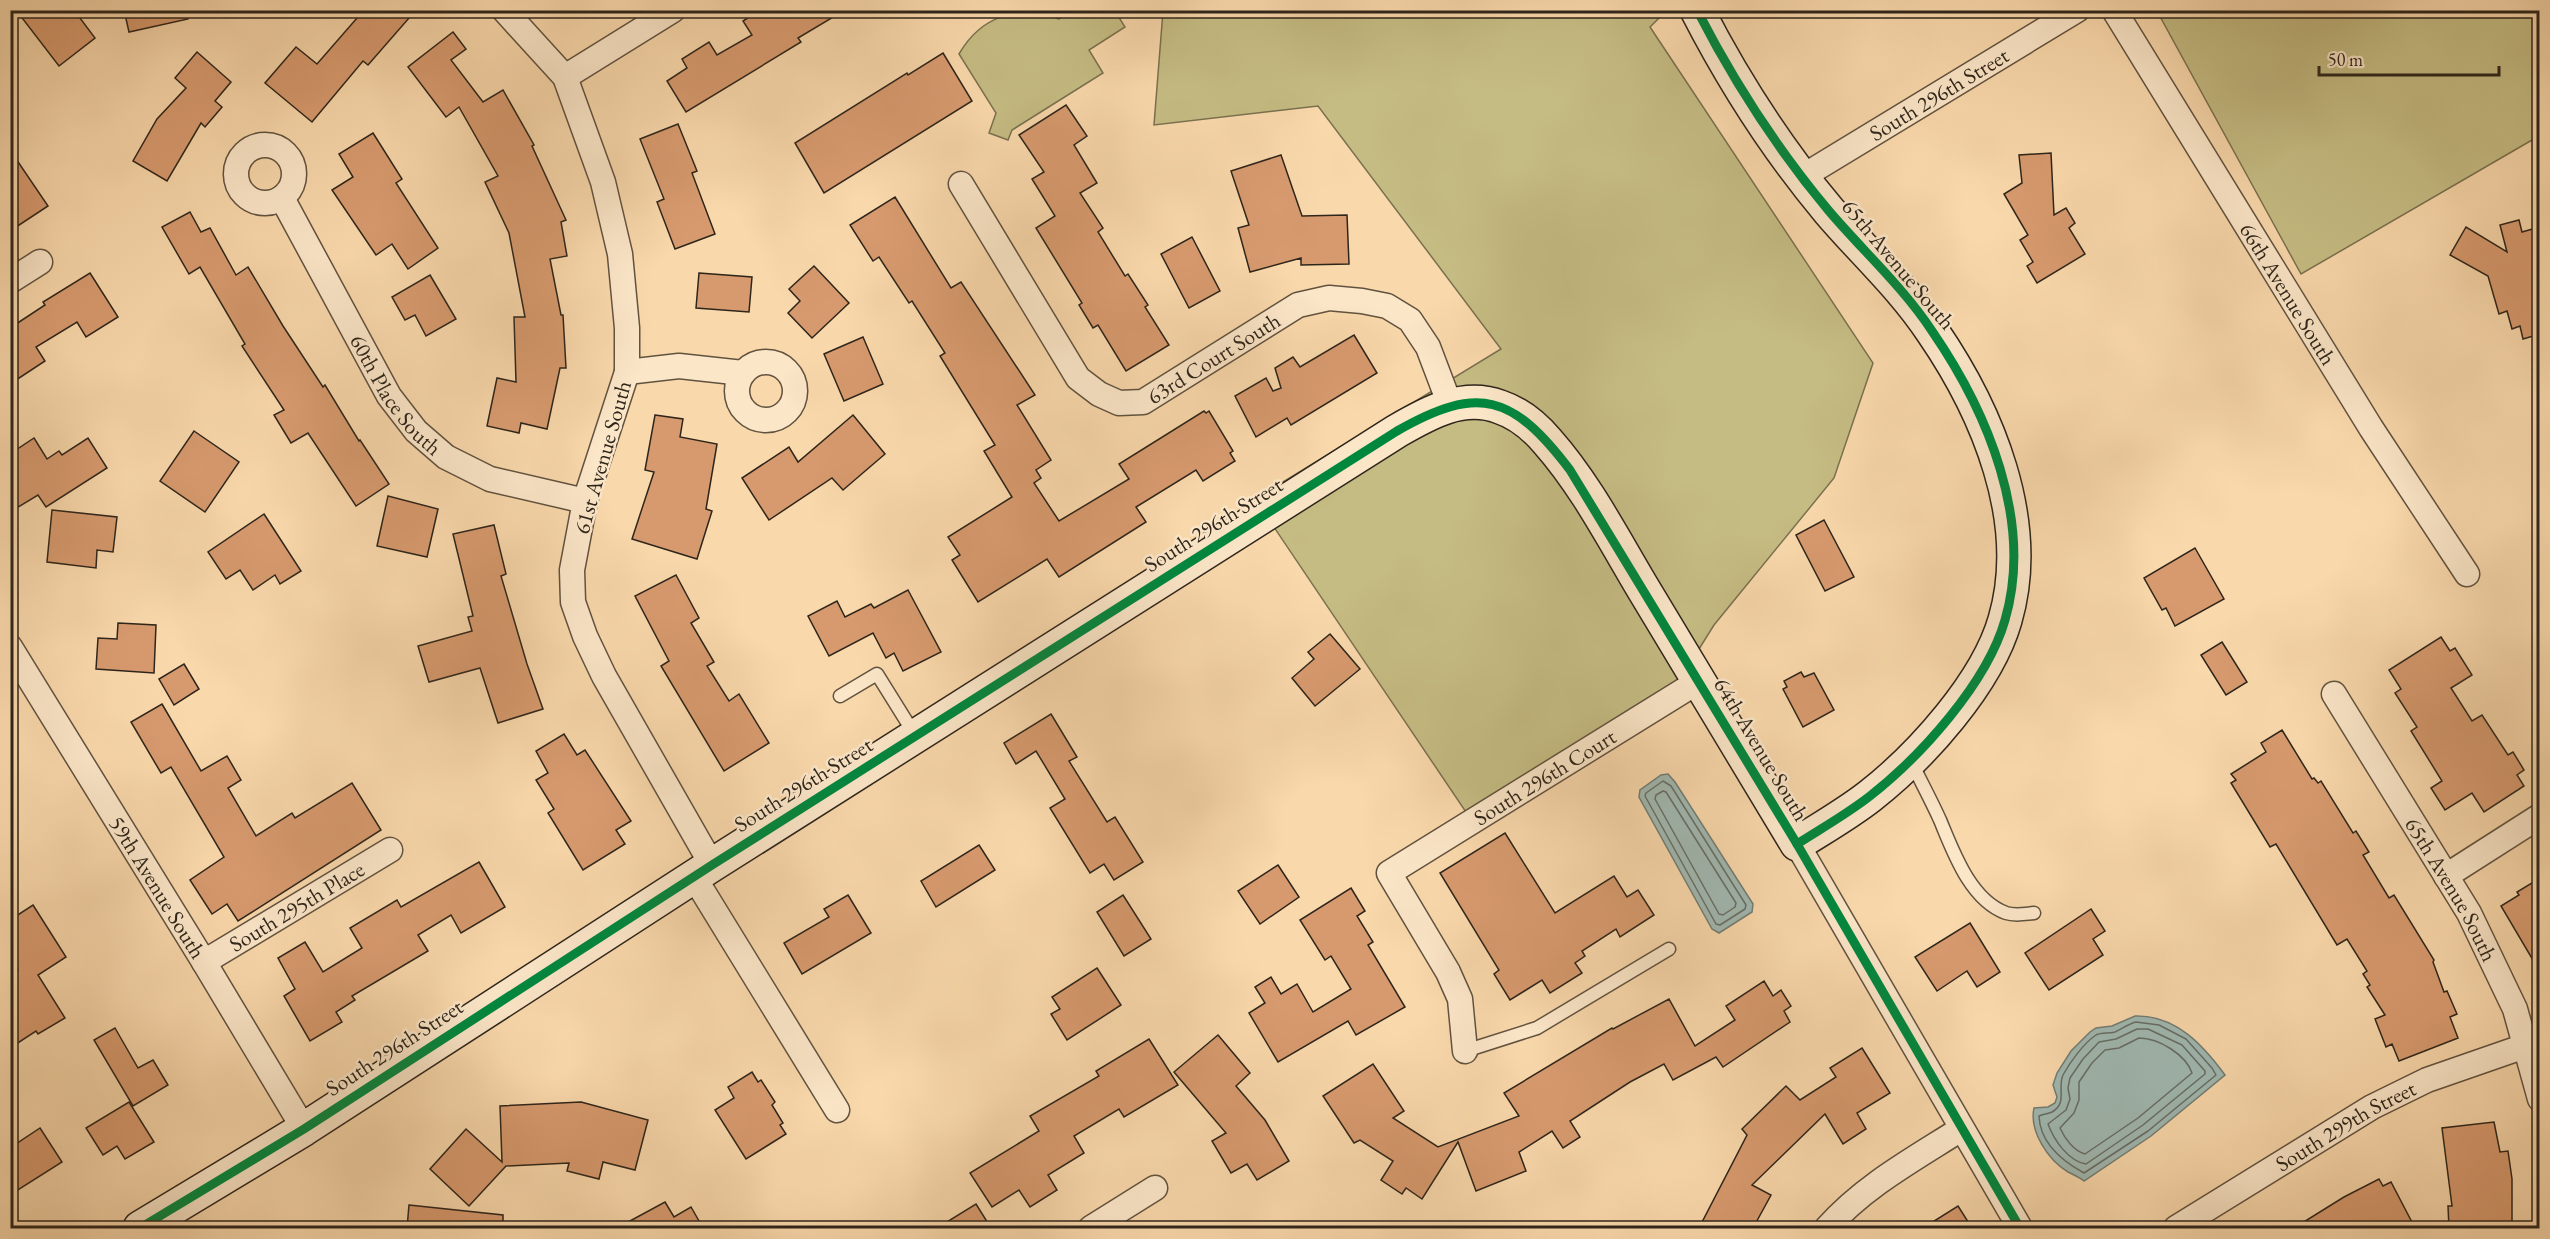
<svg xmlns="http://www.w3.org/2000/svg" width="2550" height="1239" viewBox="0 0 2550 1239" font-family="'EB Garamond',serif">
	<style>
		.green { fill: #c5bc83; stroke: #7a704f; stroke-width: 1.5 }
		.water { fill: #a0b8b1; stroke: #727d75; stroke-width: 1.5 }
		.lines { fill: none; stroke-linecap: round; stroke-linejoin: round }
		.shore { stroke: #676e66; stroke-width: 1.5 }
		.building { fill: #d79a6e; stroke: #2e251b; stroke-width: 1.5 }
		.lane-casing { stroke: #61523f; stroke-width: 15 }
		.street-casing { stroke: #61523f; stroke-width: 27 }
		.secondary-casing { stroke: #2e251b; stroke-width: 36 }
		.lane { stroke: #fbe6c8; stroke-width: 12 }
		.street { stroke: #fbe6c8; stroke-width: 24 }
		.secondary { stroke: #fbe6c8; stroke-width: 33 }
		.cycleway-casing { stroke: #fbe6c8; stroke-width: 13 }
		.cycleway { stroke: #00873e; stroke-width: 9 }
		.labels { text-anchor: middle; stroke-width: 5; stroke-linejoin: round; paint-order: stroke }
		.street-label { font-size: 22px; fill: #2e251b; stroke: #fbe6c8 }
	</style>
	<rect width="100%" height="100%" fill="#f9d8ab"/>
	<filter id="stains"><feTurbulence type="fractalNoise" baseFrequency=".00333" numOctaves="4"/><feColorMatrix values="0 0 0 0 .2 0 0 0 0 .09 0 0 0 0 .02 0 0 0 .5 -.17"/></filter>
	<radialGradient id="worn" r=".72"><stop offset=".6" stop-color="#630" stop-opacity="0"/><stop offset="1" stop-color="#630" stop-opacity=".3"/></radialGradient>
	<g class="green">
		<path d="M1073,11h42l10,16 -36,23 14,23 -91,57 -4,10 -19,-7 7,-20 -37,-59c22,-38 59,-50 100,-35z"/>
		<polygon points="1163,11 1666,11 1650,27 1873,363 1834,478 1714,625 1689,665 1699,681 1472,821 1255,499 1501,349 1318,106 1154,125"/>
		<polygon points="2157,11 2539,11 2539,136 2301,274"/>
	</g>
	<g class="water">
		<polygon points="1668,774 1675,782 1753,904 1752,912 1719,933 1712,929 1639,797 1640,790 1661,775"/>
		<path d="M2135,1016c41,-1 68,29 90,59l-74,61 -67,45c-5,-4 -10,-6 -16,-9 -20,-12 -39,-41 -34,-64l14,-1 7,-4 2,-6 -4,-12 4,-12 14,-22 19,-19 6,-4 16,-2z"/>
	</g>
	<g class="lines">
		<g class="shore">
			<polygon points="1663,781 1671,786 1746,905 1745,909 1720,925 1716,924 1645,796 1646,793"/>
			<polygon points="1663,791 1666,792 1736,903 1735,907 1723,915 1719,914 1655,799 1656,795"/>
			<path d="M2136,1022l23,3 27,14 26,29 4,7 -68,56 -64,42c-22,-12 -44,-30 -45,-57 4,-2 9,-2 13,-4 16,-9 5,-24 11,-37 7,-13 21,-32 33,-40 6,-3 13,-1 19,-3 7,-3 13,-8 21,-10z"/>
			<path d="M2148,1029l34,16 23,26v3l-62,51 -57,39c-18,-3 -32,-24 -38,-40l18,-14 4,-11 -2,-11 2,-10 13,-19 16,-17 17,-3 21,-10z"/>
			<path d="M2139,1038c20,0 47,17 53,35l-54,45 -53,36c-11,-3 -20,-15 -25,-26l14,-15 5,-13v-18l13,-19 13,-13 14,-2z"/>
		</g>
	</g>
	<g class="building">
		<polygon points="16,10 74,10 95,38 59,66"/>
		<polygon points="124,10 187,10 188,19 129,32"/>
		<polygon points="364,10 416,10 368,65 363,61 312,122 265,83 296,47 317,64"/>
		<polygon points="760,10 845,10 798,38 801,42 686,112 667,81 687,68 682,59 709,42 717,55 752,35 743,21"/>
		<polygon points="453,32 466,49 451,60 483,102 503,90 534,145 532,146 566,220 561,222 567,256 550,259 561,315 563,315 566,368 560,368 547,429 521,423 519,433 487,426 497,378 516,382 514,317 525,317 509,233 485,182 498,176 459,107 446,117 408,67"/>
		<polygon points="197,52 231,82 215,101 222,107 205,127 201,123 167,181 133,161 157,119 186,88 175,78"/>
		<polygon points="943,53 972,101 824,193 795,143 907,73 908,75"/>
		<polygon points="1066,105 1087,136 1074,145 1097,183 1080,193 1103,228 1098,232 1125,276 1128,274 1148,305 1145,307 1169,345 1126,371 1098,325 1093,328 1079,305 1082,303 1036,228 1055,216 1032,179 1044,172 1019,135"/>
		<polygon points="678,124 697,171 692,173 715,234 675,249 657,202 664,199 640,139"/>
		<polygon points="373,133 402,179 396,183 438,248 408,269 392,244 376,255 332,190 353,177 339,154"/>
		<polygon points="10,150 48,206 10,231"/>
		<polygon points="2051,153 2054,215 2066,208 2075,223 2069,228 2085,254 2037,283 2027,266 2033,262 2020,240 2028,235 2004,194 2022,183 2019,155"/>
		<polygon points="1281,155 1302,216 1347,215 1349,264 1301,265 1301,258 1250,272 1238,228 1249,225 1231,171"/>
		<polygon points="895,197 951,288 961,282 1035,395 1017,405 1051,460 1036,470 1041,478 1034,483 1059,521 1129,479 1119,464 1204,411 1206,413 1209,411 1233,451 1230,453 1235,461 1203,481 1196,470 1136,507 1146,522 1059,577 1047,559 978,602 952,560 960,555 948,537 1012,497 984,451 995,445 940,356 945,353 912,301 909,303 879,257 873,261 850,225"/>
		<polygon points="190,212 201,232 210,228 236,275 248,267 283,326 323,387 325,385 359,441 360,440 389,484 356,506 308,433 291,443 274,415 284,410 242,346 245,344 200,267 189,274 162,227"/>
		<polygon points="2519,220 2522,232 2536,228 2540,240 2540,334 2523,339 2520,326 2512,329 2507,311 2499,314 2488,276 2450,255 2466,227 2507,252 2500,225"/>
		<polygon points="1192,237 1220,291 1189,308 1161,254"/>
		<polygon points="814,266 849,303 812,338 788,313 800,301 789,289"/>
		<polygon points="90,273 118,317 86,337 77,322 36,347 45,361 10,384 10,328 45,305 43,302"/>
		<polygon points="699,273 752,277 749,312 696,308"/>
		<polygon points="430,275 456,319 426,336 415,315 405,320 392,297"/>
		<polygon points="1354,335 1377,373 1291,425 1287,418 1256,437 1235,396 1266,378 1273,391 1281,388 1275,368 1293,357 1300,367"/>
		<polygon points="863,337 883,384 844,401 824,354"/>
		<polygon points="655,415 683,419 680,437 717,444 706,509 712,511 697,559 632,539 654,472 645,470"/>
		<polygon points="853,415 885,454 843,490 832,478 769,520 742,478 789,447 798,462"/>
		<polygon points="194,431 239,462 205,512 160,481"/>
		<polygon points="34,438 47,459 59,451 62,455 88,438 107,468 46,507 38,495 10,512 10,454"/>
		<polygon points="388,496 438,509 427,557 377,546"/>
		<polygon points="52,510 117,517 113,552 97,550 96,568 47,562"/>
		<polygon points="264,514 301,571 280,584 275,575 253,590 240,570 226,579 208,552"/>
		<polygon points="1824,520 1854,577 1825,591 1796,535"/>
		<polygon points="494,525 506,574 501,576 527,664 543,709 498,723 480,668 429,682 418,646 472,631 468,617 473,616 453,534"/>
		<polygon points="2195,548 2224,599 2175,626 2166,608 2162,610 2144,578"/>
		<polygon points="676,575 699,618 691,623 714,662 707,666 729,701 739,694 769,743 724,771 661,666 669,661 635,596"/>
		<polygon points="908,590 941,652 903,671 894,653 886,658 873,633 829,656 808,616 837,601 845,617 871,604 874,608"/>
		<polygon points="118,623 156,625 154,673 96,669 98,638 117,639"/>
		<polygon points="1330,634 1360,669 1315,706 1292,678 1314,659 1308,652"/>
		<polygon points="2441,637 2450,651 2455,648 2472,675 2451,688 2472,721 2482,715 2508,755 2513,752 2524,770 2517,775 2524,786 2484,812 2472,793 2445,810 2431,788 2442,781 2411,731 2417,727 2395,693 2401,689 2389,670"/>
		<polygon points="2222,642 2247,682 2226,695 2201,655"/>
		<polygon points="184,664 199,689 174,705 159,679"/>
		<polygon points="1801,672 1804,677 1814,673 1834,710 1803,727 1783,689 1787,687 1784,681"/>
		<polygon points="162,704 201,771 227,756 241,780 228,788 256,836 292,813 295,818 352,783 381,830 238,921 227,904 212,914 190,880 224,857 171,767 161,773 131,722"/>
		<polygon points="1051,714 1077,757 1069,761 1107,822 1115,817 1143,862 1114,880 1104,864 1090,873 1050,808 1065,799 1036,751 1016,764 1004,743"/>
		<polygon points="2282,730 2312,779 2314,778 2318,783 2321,781 2353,833 2356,831 2369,852 2363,855 2389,898 2394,895 2434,960 2433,962 2444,992 2447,991 2457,1014 2450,1017 2458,1038 2399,1061 2392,1044 2386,1047 2375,1019 2385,1015 2367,987 2370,985 2363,974 2367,971 2347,939 2337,945 2276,844 2270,847 2231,783 2236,780 2231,774 2266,752 2261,743"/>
		<polygon points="564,734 577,755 585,750 631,821 616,830 625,844 583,870 548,813 554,809 536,780 548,773 536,751"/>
		<polygon points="1505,833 1555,913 1614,876 1627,897 1638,890 1654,915 1620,937 1616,929 1582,951 1585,956 1575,963 1582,973 1550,993 1542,980 1510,1000 1494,974 1499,970 1440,873"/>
		<polygon points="979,845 995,870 936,907 921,881"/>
		<polygon points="479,862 505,907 461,933 451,915 418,935 428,951 352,996 355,1000 336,1012 342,1022 310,1041 284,996 295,989 278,958 305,942 323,972 362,948 350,928 397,900 401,907"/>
		<polygon points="1278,865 1299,897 1260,924 1238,891"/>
		<polygon points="2540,878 2540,972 2501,906 2519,895 2517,892"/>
		<polygon points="1351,888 1365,911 1357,916 1373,942 1368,945 1405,1007 1356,1035 1348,1021 1278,1062 1249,1013 1265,1003 1255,987 1271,977 1281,994 1297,984 1313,1012 1351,989 1331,956 1325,960 1300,920"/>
		<polygon points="848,895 871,933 802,974 784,943 829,917 824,909"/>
		<polygon points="1123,895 1151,939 1124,956 1097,912"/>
		<polygon points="33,905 66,957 38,975 65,1018 38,1034 36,1031 10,1048 10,975 18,970 10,959 10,920"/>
		<polygon points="2091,909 2105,931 2093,939 2103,955 2049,990 2025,953"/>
		<polygon points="1970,923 2000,972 1977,987 1967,971 1937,991 1915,957"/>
		<polygon points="1097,968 1121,1005 1067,1040 1051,1014 1060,1009 1052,997"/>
		<polygon points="1764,981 1773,996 1781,990 1791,1006 1784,1011 1790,1022 1723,1067 1716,1057 1673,1080 1664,1064 1630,1082 1570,1121 1580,1137 1563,1148 1552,1131 1519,1152 1526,1171 1476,1191 1458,1142 1422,1199 1406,1188 1402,1194 1381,1180 1393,1161 1360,1140 1354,1143 1323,1096 1373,1064 1404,1111 1393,1118 1438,1147 1519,1116 1504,1093 1612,1028 1613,1029 1669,999 1695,1046 1735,1020 1726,1006"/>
		<polygon points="115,1028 138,1068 153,1060 168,1085 133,1106 94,1040"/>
		<polygon points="1218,1035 1250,1073 1236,1086 1265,1120 1289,1161 1257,1180 1247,1164 1231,1173 1212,1141 1226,1133 1174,1072"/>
		<polygon points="1149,1039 1178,1085 1124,1117 1119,1109 1074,1136 1084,1153 1048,1175 1057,1190 1030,1207 1019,1190 992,1207 970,1173 1039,1131 1030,1116 1099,1076 1096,1071"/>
		<polygon points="1862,1048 1890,1093 1857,1113 1866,1129 1843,1144 1825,1114 1752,1185 1771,1195 1753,1228 1699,1228 1747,1135 1742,1129 1786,1086 1800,1100 1836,1077 1830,1068"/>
		<polygon points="752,1072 758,1082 761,1080 775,1102 772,1105 783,1123 780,1125 786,1134 746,1159 715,1110 734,1098 728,1087"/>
		<polygon points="129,1102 154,1142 125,1159 117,1146 103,1155 86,1128"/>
		<polygon points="581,1102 648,1120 635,1170 603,1162 599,1179 567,1171 569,1163 506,1166 469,1206 430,1169 466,1129 502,1162 500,1106"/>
		<polygon points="2494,1122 2500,1152 2508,1151 2512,1179 2512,1228 2449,1228 2448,1206 2452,1206 2442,1128"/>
		<polygon points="40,1128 62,1162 10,1195 10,1148"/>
		<polygon points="2379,1179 2383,1186 2391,1182 2415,1228 2294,1228 2344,1197"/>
		<polygon points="665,1202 674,1217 691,1207 703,1228 617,1228"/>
		<polygon points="976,1204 991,1228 937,1228"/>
		<polygon points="409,1205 503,1215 503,1228 407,1228"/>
		<polygon points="1958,1206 1972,1228 1923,1228"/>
	</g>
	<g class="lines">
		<g class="lane-casing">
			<g id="lane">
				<polyline points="840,696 877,674 915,735"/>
				<path d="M1911,761c9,19 20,39 29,59 13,31 30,80 66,93 9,3 18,1 28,0"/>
				<polyline points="1465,1051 1537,1028 1669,949"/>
			</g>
		</g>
		<g class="street-casing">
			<g id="street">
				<polyline points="504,10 565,77 603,182 620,254 627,328 627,372 585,501 572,570 573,602 585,636 604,676 712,865"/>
				<path id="s1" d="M2114,10l257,418 96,146"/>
				<polyline points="565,77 673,10"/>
				<circle cx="265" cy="174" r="29"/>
				<path id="s2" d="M1802,177l275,-167"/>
				<path id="s3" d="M961,184l117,194 21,16 20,9 24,-1 155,-97 31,-7 33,3 25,5 23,14 18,27 22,58"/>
				<path id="s4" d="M282,198l107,198 27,35 30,26 44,22 95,22"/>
				<polyline points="10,281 40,262"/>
				<circle cx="766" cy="391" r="29"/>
				<polyline points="627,372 679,366 743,373"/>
				<path id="s5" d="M10,647l194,315 100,167"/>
				<path id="s6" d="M2334,694l135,219 46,96 25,90"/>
				<polyline points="1797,844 2020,1228"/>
				<polyline points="2446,876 2540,816"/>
				<polyline points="694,877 837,1110"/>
				<path id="s7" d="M204,962l186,-112"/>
				<path id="s8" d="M1465,1051l-5,-52 -12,-27 -59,-99 310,-192"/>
				<polyline points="1091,1228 1155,1188"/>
				<path d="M1827,1228c37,-42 87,-69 134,-99"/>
				<path id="s9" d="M2176,1228l196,-121 55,-27 98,-34"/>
			</g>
		</g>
		<g class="secondary-casing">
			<path id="secondary" d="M140,1228l164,-99 408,-264 685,-434c31,-18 66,-38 103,-24 18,6 35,20 47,34 39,44 67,99 97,149 51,85 102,169 153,254 25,-16 50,-30 73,-48 51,-40 117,-113 135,-176 29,-99 -18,-209 -73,-289 -29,-44 -69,-80 -103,-120 -52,-62 -95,-129 -132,-201"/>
		</g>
		<use href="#lane" class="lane"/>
		<use href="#street" class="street"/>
		<use href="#secondary" class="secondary"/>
		<g class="cycleway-casing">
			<g id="cycleway">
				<path d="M1697,10c37,72 80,139 132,201 34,40 74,76 103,120 55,80 102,190 73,289 -18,63 -84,136 -135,176 -23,18 -48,32 -73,48"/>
				<path d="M140,1228l164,-99 408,-264 685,-434c82,-47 116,-36 173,39l227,374 223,384"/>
			</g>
		</g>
		<use href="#cycleway" class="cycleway"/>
	</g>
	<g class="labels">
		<g class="street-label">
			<text dy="8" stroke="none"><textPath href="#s2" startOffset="160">South 296th Street</textPath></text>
			<text transform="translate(1899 264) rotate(50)" y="8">65th Avenue South</text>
			<text dy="8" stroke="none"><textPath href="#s1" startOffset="333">66th Avenue South</textPath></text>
			<text dy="8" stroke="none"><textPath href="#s3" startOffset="382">63rd Court South</textPath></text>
			<text dy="8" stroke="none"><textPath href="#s4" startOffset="228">60th Place South</textPath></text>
			<text transform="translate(602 457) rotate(-74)" y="8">61st Avenue South</text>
			<text transform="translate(1213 524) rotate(-32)" y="8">South 296th Street</text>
			<text transform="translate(1762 749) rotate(59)" y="8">64th Avenue South</text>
			<text dy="8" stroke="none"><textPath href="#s8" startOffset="380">South 296th Court</textPath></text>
			<text transform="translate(803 784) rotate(-32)" y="8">South 296th Street</text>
			<text dy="8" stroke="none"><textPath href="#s5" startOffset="282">59th Avenue South</textPath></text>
			<text dy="8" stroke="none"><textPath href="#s6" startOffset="228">65th Avenue South</textPath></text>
			<text dy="8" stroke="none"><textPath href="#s7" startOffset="108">South 295th Place</textPath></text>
			<text transform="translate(394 1047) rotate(-33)" y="8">South 296th Street</text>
			<text dy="8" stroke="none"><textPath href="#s9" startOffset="198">South 299th Street</textPath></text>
		</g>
	</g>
	<rect width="2550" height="1239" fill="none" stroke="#f9d8ab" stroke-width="36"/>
	<rect x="12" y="12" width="2526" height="1215" fill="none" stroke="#2e251b" stroke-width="3"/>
	<rect x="18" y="18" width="2514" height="1203" fill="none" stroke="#2e251b" stroke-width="1.5"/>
	<path d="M2319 66v9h180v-9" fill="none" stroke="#2e251b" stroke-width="3"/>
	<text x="2328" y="66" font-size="18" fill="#2e251b" stroke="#fbe6c8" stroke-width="4.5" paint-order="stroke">50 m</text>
	<rect width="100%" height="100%" filter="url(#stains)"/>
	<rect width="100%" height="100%" fill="url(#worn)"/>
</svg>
